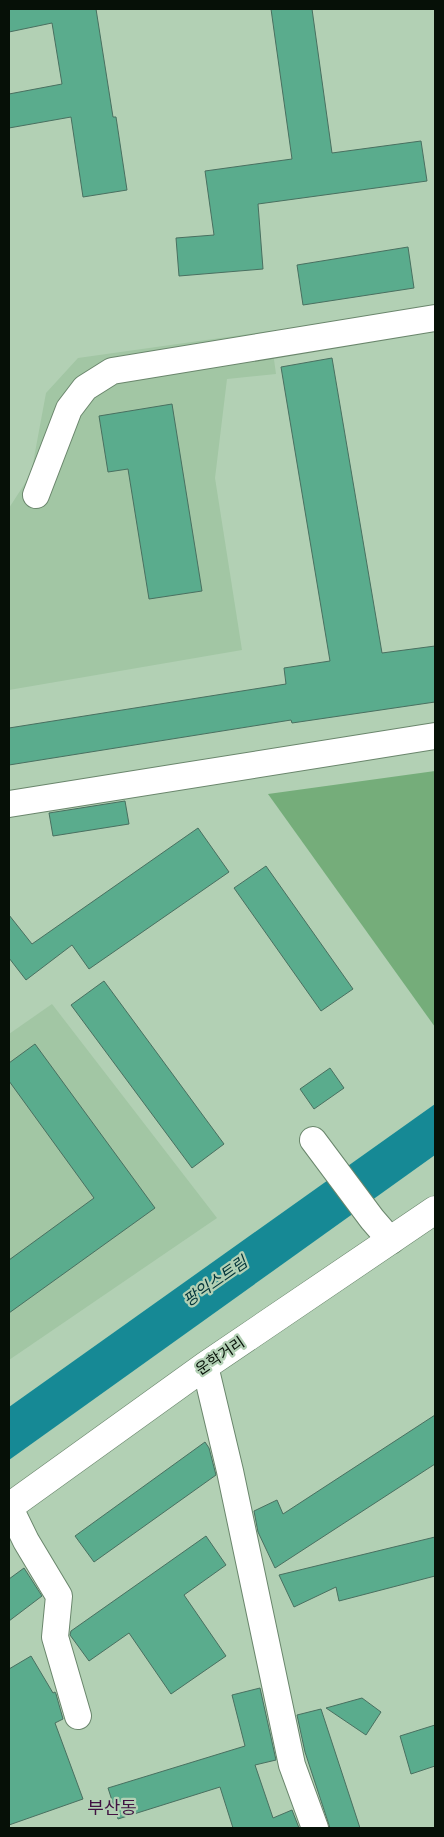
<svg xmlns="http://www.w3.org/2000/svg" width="444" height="1837" viewBox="0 0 444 1837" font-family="'Roboto Serif','Noto Sans KR',serif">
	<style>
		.built { fill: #a2c6a4 }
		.green { fill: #75ad7a }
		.water { fill: #168995 }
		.building { fill: #5aac8d; stroke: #497060 }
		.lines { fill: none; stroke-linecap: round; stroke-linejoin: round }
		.minor-casing { stroke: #6a866c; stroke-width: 28 }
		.secondary-casing { stroke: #6a866c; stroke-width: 29 }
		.minor { stroke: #fff; stroke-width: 26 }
		.secondary { stroke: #fff; stroke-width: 28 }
		.labels { text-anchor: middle; stroke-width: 4.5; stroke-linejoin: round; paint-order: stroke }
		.street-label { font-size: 15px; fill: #061007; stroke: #b2d0b4 }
		.water-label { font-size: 16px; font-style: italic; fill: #02343a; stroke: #b2d0b4 }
		.quarter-label { font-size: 18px; fill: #411142; stroke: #b2d0b4 }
	</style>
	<rect width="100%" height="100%" fill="#b2d0b4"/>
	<g class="built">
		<polygon points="270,331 276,374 227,379 215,478 242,650 9,690 9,508 31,474 46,393 78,358"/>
		<polygon points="52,1004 217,1218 9,1360 9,1034"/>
	</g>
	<polygon class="green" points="435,771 435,1027 268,794"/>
	<polygon class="water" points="435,1104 435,1155 9,1460 9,1407"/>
	<g class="building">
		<polygon points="9,9 96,9 113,117 116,117 127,190 83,197 71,117 9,128 9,94 62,84 52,23 9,32"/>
		<polygon points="271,9 312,9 332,153 421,141 427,181 258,204 263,269 179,276 176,238 214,235 205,171 292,159"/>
		<polygon points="408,247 414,288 303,305 297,265"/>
		<polygon points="332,358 382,653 435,646 435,702 292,723 291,720 9,765 9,728 286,684 284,668 330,661 281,367"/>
		<polygon points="172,404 202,591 149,599 128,469 108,472 99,416"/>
		<polygon points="125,801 129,824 53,836 49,813"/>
		<polygon points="198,828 229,872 89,969 72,945 26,980 9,958 9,915 32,944"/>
		<polygon points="266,866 353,989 321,1011 234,888"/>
		<polygon points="104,981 224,1144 192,1168 71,1005"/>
		<polygon points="35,1044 155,1208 9,1313 9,1260 94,1198 9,1081 9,1063"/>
		<polygon points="330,1068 344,1088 314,1109 300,1089"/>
		<polygon points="435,1415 435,1464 275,1568 258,1532 254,1511 277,1500 283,1514"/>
		<polygon points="205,1442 209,1448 216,1475 94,1562 75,1536"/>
		<polygon points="206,1536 226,1565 184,1595 226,1656 171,1694 129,1633 89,1661 70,1635 71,1631"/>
		<polygon points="435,1537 435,1576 339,1601 336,1587 294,1607 279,1575"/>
		<polygon points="24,1568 42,1596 9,1621 9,1579"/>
		<polygon points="31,1656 53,1693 55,1692 56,1694 63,1719 55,1723 83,1799 9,1825 9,1669"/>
		<polygon points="260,1688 276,1760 255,1765 273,1818 292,1810 299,1828 233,1828 220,1787 118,1819 108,1788 245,1746 232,1695"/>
		<polygon points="362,1698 381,1712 366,1735 326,1708"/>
		<polygon points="321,1709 360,1828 330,1828 305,1752 297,1715"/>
		<polygon points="435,1725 435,1766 411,1774 400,1736"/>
	</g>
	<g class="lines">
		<g class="minor-casing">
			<g id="minor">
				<polyline points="36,495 69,409 85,388 112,371 435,318"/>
				<polyline points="9,804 435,736"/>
				<polyline points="313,1140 372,1219 391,1241"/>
				<polyline points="205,1366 230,1471 292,1765 315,1828"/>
				<polyline points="9,1506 26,1541 59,1596 55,1637 78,1716"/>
			</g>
		</g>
		<g class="secondary-casing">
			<polyline id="secondary" points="9,1507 205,1366 435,1210"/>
		</g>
		<use href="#minor" class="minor"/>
		<use href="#secondary" class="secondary"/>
	</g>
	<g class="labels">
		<g class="street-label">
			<text transform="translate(220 1356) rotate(-34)" y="5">운학거리</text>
		</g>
		<g class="water-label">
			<text transform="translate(215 1281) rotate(-35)" y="6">팡익스트림</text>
		</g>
		<g class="quarter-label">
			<text x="112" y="1814">부산동</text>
		</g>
	</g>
	<rect width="444" height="1837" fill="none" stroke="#061007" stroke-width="20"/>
</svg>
